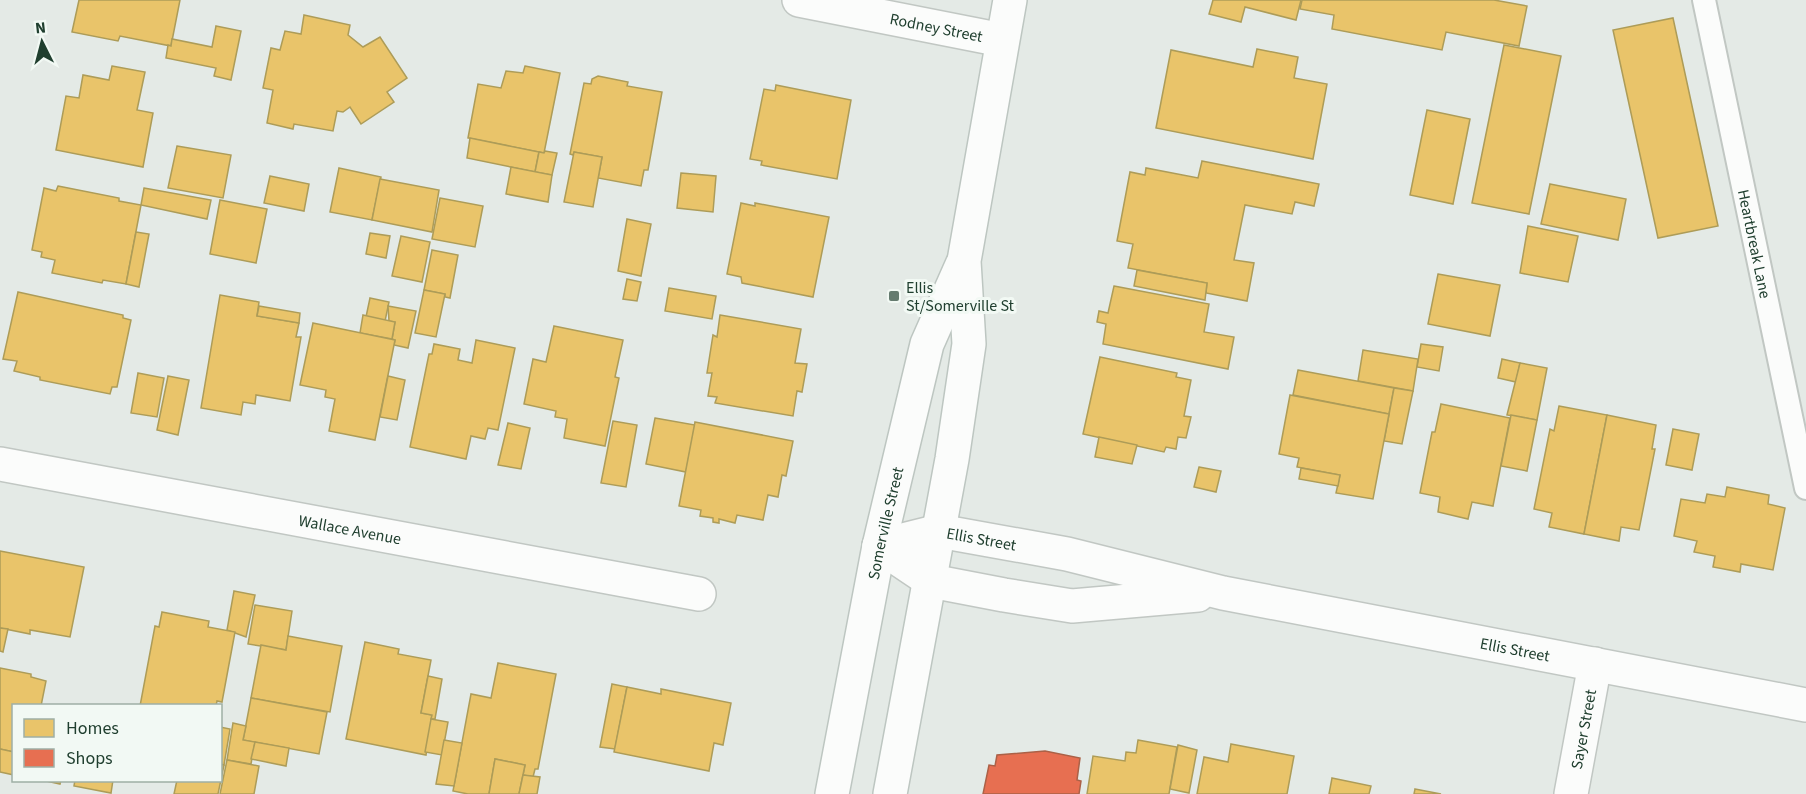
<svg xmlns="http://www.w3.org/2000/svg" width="1806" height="794" viewBox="0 0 1806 794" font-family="'Source Sans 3',sans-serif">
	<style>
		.homes { fill: #e9c46a; stroke: #ad9c58; stroke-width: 1.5 }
		.shops { fill: #e76f51; stroke: #ab6147; stroke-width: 1.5 }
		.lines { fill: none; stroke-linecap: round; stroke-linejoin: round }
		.lane-casing { stroke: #c1c7c3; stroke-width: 26 }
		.street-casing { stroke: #c1c7c3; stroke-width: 36 }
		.secondary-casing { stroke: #bdc6c1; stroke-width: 36 }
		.lane { stroke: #fbfcfb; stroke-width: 22 }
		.street { stroke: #fbfcfb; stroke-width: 33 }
		.secondary { stroke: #fbfcfb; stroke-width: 33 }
		.poi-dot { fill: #657b6f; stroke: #f2f9f4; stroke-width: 2 }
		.labels { text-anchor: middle; stroke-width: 6; stroke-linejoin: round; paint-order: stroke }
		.street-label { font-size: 16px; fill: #203f2f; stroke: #f2f9f4 }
		.poi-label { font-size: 16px; fill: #203f2f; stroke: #f2f9f4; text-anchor: start }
	</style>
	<rect width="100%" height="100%" fill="#e4eae6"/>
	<g class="homes">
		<polygon points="79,0 180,0 171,46 120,36 118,41 72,32"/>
		<polygon points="1213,0 1301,0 1296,20 1245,7 1241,22 1209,14"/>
		<polygon points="1302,0 1494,0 1527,6 1519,46 1446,32 1442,50 1332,29 1334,15 1300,9"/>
		<polygon points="304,15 350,25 348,35 363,47 380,37 407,78 387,92 394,102 361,124 350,107 343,112 337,111 333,131 294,124 293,129 267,123 273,90 263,88 271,48 280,50 285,31 301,34"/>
		<polygon points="1673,18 1718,226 1658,238 1613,30"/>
		<polygon points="216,26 241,31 231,80 214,76 216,68 166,58 168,45 171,46 172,39 212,47"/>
		<polygon points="1504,45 1561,56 1529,214 1472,203"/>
		<polygon points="1257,49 1298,57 1294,78 1327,84 1313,159 1156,128 1171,50 1253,67"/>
		<polygon points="112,66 145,72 137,110 153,113 143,167 56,150 66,96 79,98 83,75 109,80"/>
		<polygon points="525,66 560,73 544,153 468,138 478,84 501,88 506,71 523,73"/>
		<polygon points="598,76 628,82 627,86 662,92 648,170 644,170 641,186 598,178 602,157 574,152 573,155 570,154 584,83 591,84 592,79"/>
		<polygon points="776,85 851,100 837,179 761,165 762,161 750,159 764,89 775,91"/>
		<polygon points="1427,110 1470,119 1453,204 1410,195"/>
		<polygon points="470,138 539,152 535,172 467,158"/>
		<polygon points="177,146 231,155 223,198 168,188"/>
		<polygon points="545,151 557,153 552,175 535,172 539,152 544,153"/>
		<polygon points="574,152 602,157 593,207 564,202"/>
		<polygon points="1202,161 1319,184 1314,206 1295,202 1292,214 1245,205 1234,260 1254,263 1247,301 1206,293 1207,283 1128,268 1133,244 1117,241 1130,172 1145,175 1146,168 1198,178"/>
		<polygon points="511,167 552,175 548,202 506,194"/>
		<polygon points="339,168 381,177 372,220 330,212"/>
		<polygon points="681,173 716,176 713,212 677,208"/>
		<polygon points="270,176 309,184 304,211 264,203"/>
		<polygon points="380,179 439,190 432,232 372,220"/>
		<polygon points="1550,184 1626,199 1618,240 1541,224"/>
		<polygon points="58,186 119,198 119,201 141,205 126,284 103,280 102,283 52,273 55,260 41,257 42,252 32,250 44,188 56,191"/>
		<polygon points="144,188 211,200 207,219 141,205"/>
		<polygon points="440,198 483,206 475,247 432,239"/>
		<polygon points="220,200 267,209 256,263 210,254"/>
		<polygon points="741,203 755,206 755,203 829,217 813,297 742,283 741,277 727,274"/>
		<polygon points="627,219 651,224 641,276 618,271"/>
		<polygon points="1528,226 1578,236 1568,282 1520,273"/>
		<polygon points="136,232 149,234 139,287 126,284"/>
		<polygon points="370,233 390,236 386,258 366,254"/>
		<polygon points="401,236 430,242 422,282 392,276"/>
		<polygon points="432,250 458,255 450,298 445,297 445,294 424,290"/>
		<polygon points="1137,270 1207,283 1205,300 1134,286"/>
		<polygon points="1438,274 1500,285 1490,336 1428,324"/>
		<polygon points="627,279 641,282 637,301 623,299"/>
		<polygon points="1114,286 1209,304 1204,332 1234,337 1228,369 1103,344 1106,324 1097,322 1099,311 1108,313"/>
		<polygon points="669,288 716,296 712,319 665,311"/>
		<polygon points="424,290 445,294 436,337 415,333"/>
		<polygon points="18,292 123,315 123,318 131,320 117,387 112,387 110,394 40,380 40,377 14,371 17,361 3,359"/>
		<polygon points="220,295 259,302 257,316 299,323 296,337 301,337 290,401 256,395 255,404 243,402 241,415 201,408"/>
		<polygon points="370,298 389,302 385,321 366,317"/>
		<polygon points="259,306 300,313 299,323 257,316"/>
		<polygon points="388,306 416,311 408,348 394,345 395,340 392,339 395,322 389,321"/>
		<polygon points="363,315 395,322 392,339 360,333"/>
		<polygon points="720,315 801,329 795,363 807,364 802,392 797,391 793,416 715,403 717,397 708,396 712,373 707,373 713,335 717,337"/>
		<polygon points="313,323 395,340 375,440 329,431 335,399 325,397 326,390 300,385"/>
		<polygon points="554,326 623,340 615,377 619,378 605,446 564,438 567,419 555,417 556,411 524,404 533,359 546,362"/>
		<polygon points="476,340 515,348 498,430 488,428 485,439 471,436 466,459 410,447 429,354 432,354 434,344 460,349 458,360 472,363"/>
		<polygon points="1421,344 1443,347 1439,371 1417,367"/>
		<polygon points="1363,350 1418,359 1413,391 1358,381"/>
		<polygon points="1100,357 1177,373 1176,377 1191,380 1184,416 1191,417 1186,438 1178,437 1176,449 1166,447 1164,452 1083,434"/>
		<polygon points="1502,359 1520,363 1516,382 1498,378"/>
		<polygon points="1520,363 1547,368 1537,420 1507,415"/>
		<polygon points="1298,370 1394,388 1389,414 1293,395"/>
		<polygon points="138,373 164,378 157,417 131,413"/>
		<polygon points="168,376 189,380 178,435 157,430"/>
		<polygon points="388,376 405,380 397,420 380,417"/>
		<polygon points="1394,388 1413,391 1402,444 1384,441"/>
		<polygon points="1290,395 1389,414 1373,499 1336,493 1340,475 1297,467 1299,458 1279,454"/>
		<polygon points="1441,404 1510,418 1493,506 1472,502 1468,519 1438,512 1440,497 1420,493 1432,432 1435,432"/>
		<polygon points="1559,406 1607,415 1584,534 1549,527 1552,513 1534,509 1550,429 1554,431"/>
		<polygon points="1511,415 1537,420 1527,471 1501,466"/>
		<polygon points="1607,415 1656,425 1652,449 1655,449 1639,530 1621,527 1619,541 1584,534"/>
		<polygon points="655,418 695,425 686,472 646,464"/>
		<polygon points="613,421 637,425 626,487 601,483"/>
		<polygon points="695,422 793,441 786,476 782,475 778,497 768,495 763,520 737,515 735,523 719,519 719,523 713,522 713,518 700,516 701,510 679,506"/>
		<polygon points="508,423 530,428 521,469 498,465"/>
		<polygon points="1673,429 1699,434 1692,470 1666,465"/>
		<polygon points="1099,437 1137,445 1132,464 1095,457"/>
		<polygon points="1199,467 1221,471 1216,492 1194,487"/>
		<polygon points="1301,468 1340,475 1338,486 1299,479"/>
		<polygon points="1727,487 1769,495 1768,504 1785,508 1773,570 1741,564 1740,572 1713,567 1715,556 1694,552 1697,541 1674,536 1681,499 1705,503 1707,494 1725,497"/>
		<polygon points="0,551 84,567 70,637 30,630 30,634 0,628"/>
		<polygon points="234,591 255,595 246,637 227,630"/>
		<polygon points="255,605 292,611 286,650 248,644"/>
		<polygon points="162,612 209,621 208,627 235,632 222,702 217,701 216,706 140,706 155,626 159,627"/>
		<polygon points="0,628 8,629 3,652 0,651"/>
		<polygon points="288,636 342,646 330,712 251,698 261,645 286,650"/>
		<polygon points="365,642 399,649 398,654 431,660 421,713 432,715 426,755 346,739"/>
		<polygon points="498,663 556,674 538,769 535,769 533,777 523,775 525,765 495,759 489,794 468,794 453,791 471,694 491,698"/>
		<polygon points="0,668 31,674 31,677 46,681 41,706 14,706 14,752 0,749"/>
		<polygon points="428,676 442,679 435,719 431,719 432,715 421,713"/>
		<polygon points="612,684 627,687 615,749 600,747"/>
		<polygon points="627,687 661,694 661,689 731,703 723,745 714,743 709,771 614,752"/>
		<polygon points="251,698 327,712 319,754 243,740"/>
		<polygon points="431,719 448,722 442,755 425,752"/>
		<polygon points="233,723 246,726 243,740 255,742 251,764 227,760"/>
		<polygon points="220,727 230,729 224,765 220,764"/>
		<polygon points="444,740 462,743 454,786 436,784"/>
		<polygon points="1138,740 1177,747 1169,794 1087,794 1093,756 1125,761 1126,752 1136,753"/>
		<polygon points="255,742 289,748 286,766 251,759"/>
		<polygon points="1231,744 1294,756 1287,794 1197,794 1204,757 1228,762"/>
		<polygon points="1178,745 1197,750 1189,793 1170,789"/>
		<polygon points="0,749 14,752 14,775 0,772"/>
		<polygon points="495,759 525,765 519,794 489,794"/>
		<polygon points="227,760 259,766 254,794 220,794"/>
		<polygon points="220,764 224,765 218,794 174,794 177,780 220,780"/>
		<polygon points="523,775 540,777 537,794 519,794"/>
		<polygon points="1332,778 1371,786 1369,794 1329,794"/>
		<polygon points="42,780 61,780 60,784"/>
		<polygon points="75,780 113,780 111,793 74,786"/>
		<polygon points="1415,789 1441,794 1414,794"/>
	</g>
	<polygon class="shops" points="1045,751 1080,758 1077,780 1081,781 1079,794 983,794 989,765 995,766 997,755"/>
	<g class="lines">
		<g class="lane-casing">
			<g id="lane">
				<path id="s1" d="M1704,0l102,488"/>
			</g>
		</g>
		<g class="street-casing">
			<g id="street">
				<path id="s2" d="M799,0l203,40"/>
				<path id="s3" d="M0,464l699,130"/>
				<path id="s4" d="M879,546l60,-15 128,23 156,39 583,112"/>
				<polyline points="879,546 931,581 1004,595 1072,606 1198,595"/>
				<path id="s5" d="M1571,794l24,-130"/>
			</g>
		</g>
		<g class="secondary-casing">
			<g id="secondary">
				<path id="s6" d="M832,794l47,-248 48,-202 35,-79"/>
				<polyline points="890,794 952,459 969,344 964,261 1010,0"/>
			</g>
		</g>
		<use href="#lane" class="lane"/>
		<use href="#street" class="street"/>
		<use href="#secondary" class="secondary"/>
	</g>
	<rect class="poi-dot" x="888" y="290" width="12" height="12" rx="3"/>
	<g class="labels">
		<g class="street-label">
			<text dy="6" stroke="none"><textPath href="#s2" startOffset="140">Rodney Street</textPath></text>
			<text dy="6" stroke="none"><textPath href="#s1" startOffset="249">Heartbreak Lane</textPath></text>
			<text dy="6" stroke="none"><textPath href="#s6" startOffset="276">Somerville Street</textPath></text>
			<text dy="6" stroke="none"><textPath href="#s3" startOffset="356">Wallace Avenue</textPath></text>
			<text dy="6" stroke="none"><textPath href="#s4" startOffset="105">Ellis Street</textPath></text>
			<text dy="6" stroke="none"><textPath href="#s4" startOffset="650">Ellis Street</textPath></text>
			<text dy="6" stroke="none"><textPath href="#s5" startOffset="66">Sayer Street</textPath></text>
		</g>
		<g class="poi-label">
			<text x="906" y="293">Ellis<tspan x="906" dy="18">St/Somerville St</tspan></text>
		</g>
	</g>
	<rect x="12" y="704" width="210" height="78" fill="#f2f9f4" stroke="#9eafa5" stroke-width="1.5"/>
	<rect x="24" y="719" width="30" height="18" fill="#e9c46a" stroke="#9eafa5" stroke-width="1.5"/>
	<text x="66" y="734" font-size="18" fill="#203f2f">Homes</text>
	<rect x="24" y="749" width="30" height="18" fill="#e76f51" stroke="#9eafa5" stroke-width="1.5"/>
	<text x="66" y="764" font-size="18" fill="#203f2f">Shops</text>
	<g transform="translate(42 42) rotate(354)" stroke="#f2f9f4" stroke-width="4.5" paint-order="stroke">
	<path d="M0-4.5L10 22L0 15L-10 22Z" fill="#203f2f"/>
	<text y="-9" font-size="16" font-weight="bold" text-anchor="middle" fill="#203f2f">N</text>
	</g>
</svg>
